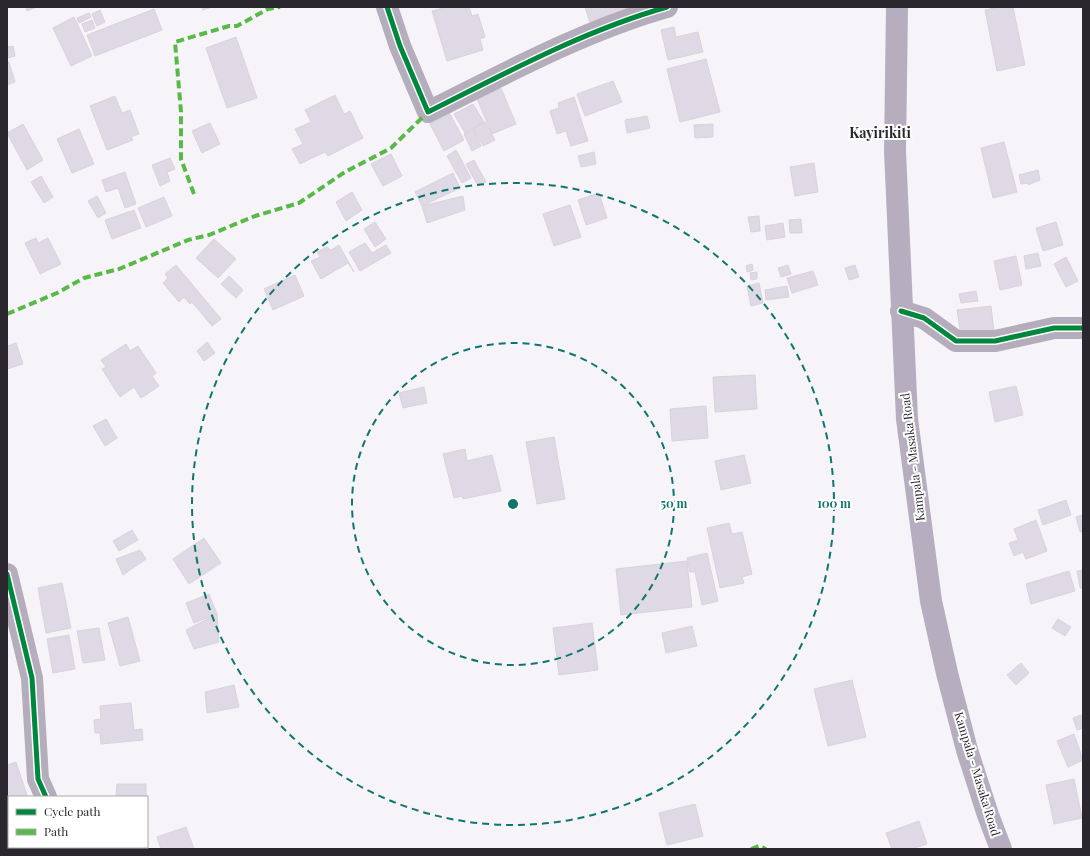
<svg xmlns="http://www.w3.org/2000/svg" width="1090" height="856" viewBox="0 0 1090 856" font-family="'Playfair Display',serif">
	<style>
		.building { fill: #ded9e4; stroke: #d7d4db }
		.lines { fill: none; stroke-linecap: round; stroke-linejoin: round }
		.street { stroke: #b5adbc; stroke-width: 22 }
		.primary { stroke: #b6aebe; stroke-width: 22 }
		.quiet { stroke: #58b947; stroke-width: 4; stroke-dasharray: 8 4; stroke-linecap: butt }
		.cycleway-casing { stroke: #fff; stroke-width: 8 }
		.cycleway { stroke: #00873e; stroke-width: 5 }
		.ring { fill: none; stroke: #0f766e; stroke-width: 2; stroke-dasharray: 7 5 }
		.labels { text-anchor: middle; stroke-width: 4; stroke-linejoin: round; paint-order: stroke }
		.street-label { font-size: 12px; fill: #2a272e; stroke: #fff }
		.quarter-label { font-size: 14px; font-weight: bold; fill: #2a272e; stroke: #fff }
		.centre { fill: #0f766e; stroke: #fff; stroke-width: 2 }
		.ring-label { font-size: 12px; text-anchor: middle; font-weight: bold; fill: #0f766e; stroke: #fff; stroke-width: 4; stroke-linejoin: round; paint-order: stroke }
	</style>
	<rect width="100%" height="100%" fill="#f6f3f9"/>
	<g class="building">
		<polygon points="26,7 37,7 27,11"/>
		<polygon points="202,7 212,7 203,10"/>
		<polygon points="447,7 469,7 472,16 478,14 485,37 480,39 483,50 447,61 432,11"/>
		<polygon points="585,7 639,7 592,29"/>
		<polygon points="1000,7 1013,7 1025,65 997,71 985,10"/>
		<polygon points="154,9 162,30 95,56 87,35"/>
		<polygon points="100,10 105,22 97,26 92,14"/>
		<polygon points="89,13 91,17 79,23 77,18"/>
		<polygon points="74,17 92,56 71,66 53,28"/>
		<polygon points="92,20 95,28 85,32 82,24"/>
		<polygon points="674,27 676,37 698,32 703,52 668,60 661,30"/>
		<polygon points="236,37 257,98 227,108 206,48"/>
		<polygon points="13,46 15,56 7,58 7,47"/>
		<polygon points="706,59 720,112 680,122 667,69"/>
		<polygon points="7,62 9,62 15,82 7,85"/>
		<polygon points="613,81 622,102 585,116 577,94"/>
		<polygon points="501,88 516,124 492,134 477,99"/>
		<polygon points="335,95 344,114 350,111 363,138 328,156 325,152 300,164 292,149 303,144 295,129 311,122 305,110"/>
		<polygon points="115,96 122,113 130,110 139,134 131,137 133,140 107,150 90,106"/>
		<polygon points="574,97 588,141 571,146 566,131 557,134 550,111 559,108 558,103"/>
		<polygon points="473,104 484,122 465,133 454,114"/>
		<polygon points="450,114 464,140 444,151 430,124"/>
		<polygon points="647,116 650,128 627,133 625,120"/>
		<polygon points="485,122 495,140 483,146 473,129"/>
		<polygon points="210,123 220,144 202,153 192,131"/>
		<polygon points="23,124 43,160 27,170 7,133"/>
		<polygon points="713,124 713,137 695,138 694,125"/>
		<polygon points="79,129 94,164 72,173 57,139"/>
		<polygon points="473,130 481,146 472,151 464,134"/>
		<polygon points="1004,142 1017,192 993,198 981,148"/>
		<polygon points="456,150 471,178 462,183 447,156"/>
		<polygon points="594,152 596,164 581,167 578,156"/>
		<polygon points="391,154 402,176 383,186 371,164"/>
		<polygon points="170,158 175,169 167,172 170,181 160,186 152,165"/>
		<polygon points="474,160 486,182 478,186 466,164"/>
		<polygon points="814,163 818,192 795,196 790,167"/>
		<polygon points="1038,170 1040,180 1028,185 1028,183 1021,184 1019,175"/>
		<polygon points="125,172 136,204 125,208 118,188 106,192 102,180"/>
		<polygon points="453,173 460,188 422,206 415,192"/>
		<polygon points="41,176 53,197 44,203 31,182"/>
		<polygon points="352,192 362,210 346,221 336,202"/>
		<polygon points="599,193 607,218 586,225 578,200"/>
		<polygon points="97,196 106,213 98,218 88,201"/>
		<polygon points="463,196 465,210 427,223 422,206"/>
		<polygon points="164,197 172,216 146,227 138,208"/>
		<polygon points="570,205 581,237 554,246 543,214"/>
		<polygon points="134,210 141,228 112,239 105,220"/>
		<polygon points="759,216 760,231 751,232 748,217"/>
		<polygon points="801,219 802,233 790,233 789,220"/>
		<polygon points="375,222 386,239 375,247 364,229"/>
		<polygon points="1056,222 1063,245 1043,251 1036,228"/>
		<polygon points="783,223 785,237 767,240 765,226"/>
		<polygon points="36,238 38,243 48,238 61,264 40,274 25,243"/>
		<polygon points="214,239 236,259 218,278 196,258"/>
		<polygon points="365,243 372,253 386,245 391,253 360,271 349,252"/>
		<polygon points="339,245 354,272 348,263 321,279 311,261 320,257 317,252 327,247 331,250"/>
		<polygon points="1038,253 1041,266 1026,269 1024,256"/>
		<polygon points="1016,256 1022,285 1000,290 994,261"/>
		<polygon points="1066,257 1078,281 1066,287 1054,264"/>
		<polygon points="752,264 753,270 747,272 746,266"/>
		<polygon points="176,265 221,319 212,326 192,302 190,304 184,297 179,302 163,283 168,278 165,274"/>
		<polygon points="788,265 791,274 781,277 778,268"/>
		<polygon points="855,265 859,277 849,280 845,268"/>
		<polygon points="813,271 818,285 792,293 787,278"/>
		<polygon points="757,272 757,279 751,280 750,273"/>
		<polygon points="295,275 304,296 273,310 264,289"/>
		<polygon points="229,276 243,290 236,298 221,284"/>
		<polygon points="759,283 763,303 751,306 747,286"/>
		<polygon points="787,286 789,297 766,300 765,290"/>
		<polygon points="976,291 978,301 961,303 959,294"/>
		<polygon points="991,306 994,331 961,336 957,310"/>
		<polygon points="207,342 215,353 204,361 197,351"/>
		<polygon points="16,343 23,364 7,369 7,346"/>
		<polygon points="126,344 130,351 138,346 156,373 152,376 159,386 141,398 134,387 120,397 102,369 106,367 101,360"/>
		<polygon points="755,375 757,409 715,412 713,377"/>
		<polygon points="1016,386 1023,415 995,422 989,392"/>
		<polygon points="424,387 427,403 403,408 399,393"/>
		<polygon points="706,406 708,438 672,441 670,409"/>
		<polygon points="106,419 117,438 105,446 93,426"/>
		<polygon points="554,437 565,499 537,504 526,442"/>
		<polygon points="465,449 467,461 492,455 501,491 463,499 462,496 454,498 443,454"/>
		<polygon points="744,455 751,483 721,490 715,461"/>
		<polygon points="1066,500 1071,515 1043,525 1038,510"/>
		<polygon points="1083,515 1083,531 1080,532 1076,517"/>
		<polygon points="1036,520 1047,551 1026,559 1023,552 1014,556 1009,543 1018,540 1014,529"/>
		<polygon points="729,523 732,534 742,532 752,574 742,577 744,583 720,588 707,528"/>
		<polygon points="132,530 138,540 119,551 113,541"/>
		<polygon points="204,538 221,563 189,584 173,559"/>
		<polygon points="140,550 146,559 123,575 116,559"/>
		<polygon points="707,553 718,601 702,605 695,572 690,572 687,558"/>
		<polygon points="687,561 692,607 621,615 616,569"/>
		<polygon points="1083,570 1083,588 1080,588 1077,571"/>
		<polygon points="1069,571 1075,591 1031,604 1026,584"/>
		<polygon points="62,583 71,628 46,633 38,588"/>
		<polygon points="209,594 217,614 194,623 186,603"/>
		<polygon points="217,614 219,642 194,649 186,630"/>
		<polygon points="128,617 140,661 120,666 108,623"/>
		<polygon points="1058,619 1071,627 1065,636 1052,628"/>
		<polygon points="592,623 598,670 559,675 553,628"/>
		<polygon points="692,626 697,646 666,653 662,633"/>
		<polygon points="99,628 105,660 83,663 77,631"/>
		<polygon points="69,635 75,669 53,673 47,639"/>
		<polygon points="1021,663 1029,673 1016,685 1007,675"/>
		<polygon points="852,680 866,737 828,746 814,689"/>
		<polygon points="234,685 239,707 207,713 205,692"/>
		<polygon points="131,703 134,730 142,729 143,740 101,744 100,733 95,733 94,720 101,719 100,706"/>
		<polygon points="1081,715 1083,715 1083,728 1077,730 1073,718"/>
		<polygon points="1074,734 1083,760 1068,767 1057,741"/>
		<polygon points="16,762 27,795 20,797 9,797 9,801 7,802 7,765"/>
		<polygon points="1074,779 1082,818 1054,824 1046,785"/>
		<polygon points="117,784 146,784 146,797 116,797"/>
		<polygon points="695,804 703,836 667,845 659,813"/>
		<polygon points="919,821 927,844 912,849 892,849 886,833"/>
		<polygon points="186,827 194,849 161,849 157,837"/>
	</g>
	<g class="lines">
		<g class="street">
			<path d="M387,7l13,39 28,66c78,-39 155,-81 239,-105"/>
			<polyline points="901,311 924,318 956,341 995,341 1054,328 1083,328"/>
			<polyline points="7,574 32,678 38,779 46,797"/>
			<polyline points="52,847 52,849"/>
		</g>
		<polyline class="primary" points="897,7 895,151 907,419 931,601 947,673 967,750 988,815 1001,849"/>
		<g class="quiet">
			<polyline points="194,194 181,159 181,112 175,42 229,26 237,26 268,9 280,7"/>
			<polyline points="7,314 57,293 84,278 119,269 188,240 209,235 255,216 299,203 345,172 391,148 428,112"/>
			<polyline points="751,849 759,846 766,849"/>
		</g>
		<g class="cycleway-casing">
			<g id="cycleway">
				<path d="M387,7l13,39 28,66c78,-39 155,-81 239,-105"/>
				<polyline points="901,311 924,318 956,341 995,341 1054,328 1083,328"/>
				<polyline points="7,574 32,678 38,779 46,797"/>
			</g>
		</g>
		<use href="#cycleway" class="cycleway"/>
	</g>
	<g class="ring">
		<circle cx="513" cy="504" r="161"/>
		<circle cx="513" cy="504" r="321"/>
	</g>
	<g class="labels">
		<g class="street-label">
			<text transform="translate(913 457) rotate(-97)" y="4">Kampala - Masaka Road</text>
			<text transform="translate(977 774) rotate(73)" y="4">Kampala - Masaka Road</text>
		</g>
		<g class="quarter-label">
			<text x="880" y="138">Kayirikiti</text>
		</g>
	</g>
	<circle cx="513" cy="504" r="6" class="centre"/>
	<g class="ring-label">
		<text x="674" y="508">50 m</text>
		<text x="834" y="508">100 m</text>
	</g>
	<rect width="1090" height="856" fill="none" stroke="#2a272e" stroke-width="16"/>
	<rect x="8" y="796" width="140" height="52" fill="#ffffff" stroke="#aaa9ab"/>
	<rect x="16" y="809" width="20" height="6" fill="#00873e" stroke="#aaa9ab"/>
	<text x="44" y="816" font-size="12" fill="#2a272e">Cycle path</text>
	<rect x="16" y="829" width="20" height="6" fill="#58b947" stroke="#aaa9ab"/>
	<text x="44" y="836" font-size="12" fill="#2a272e">Path</text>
</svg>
